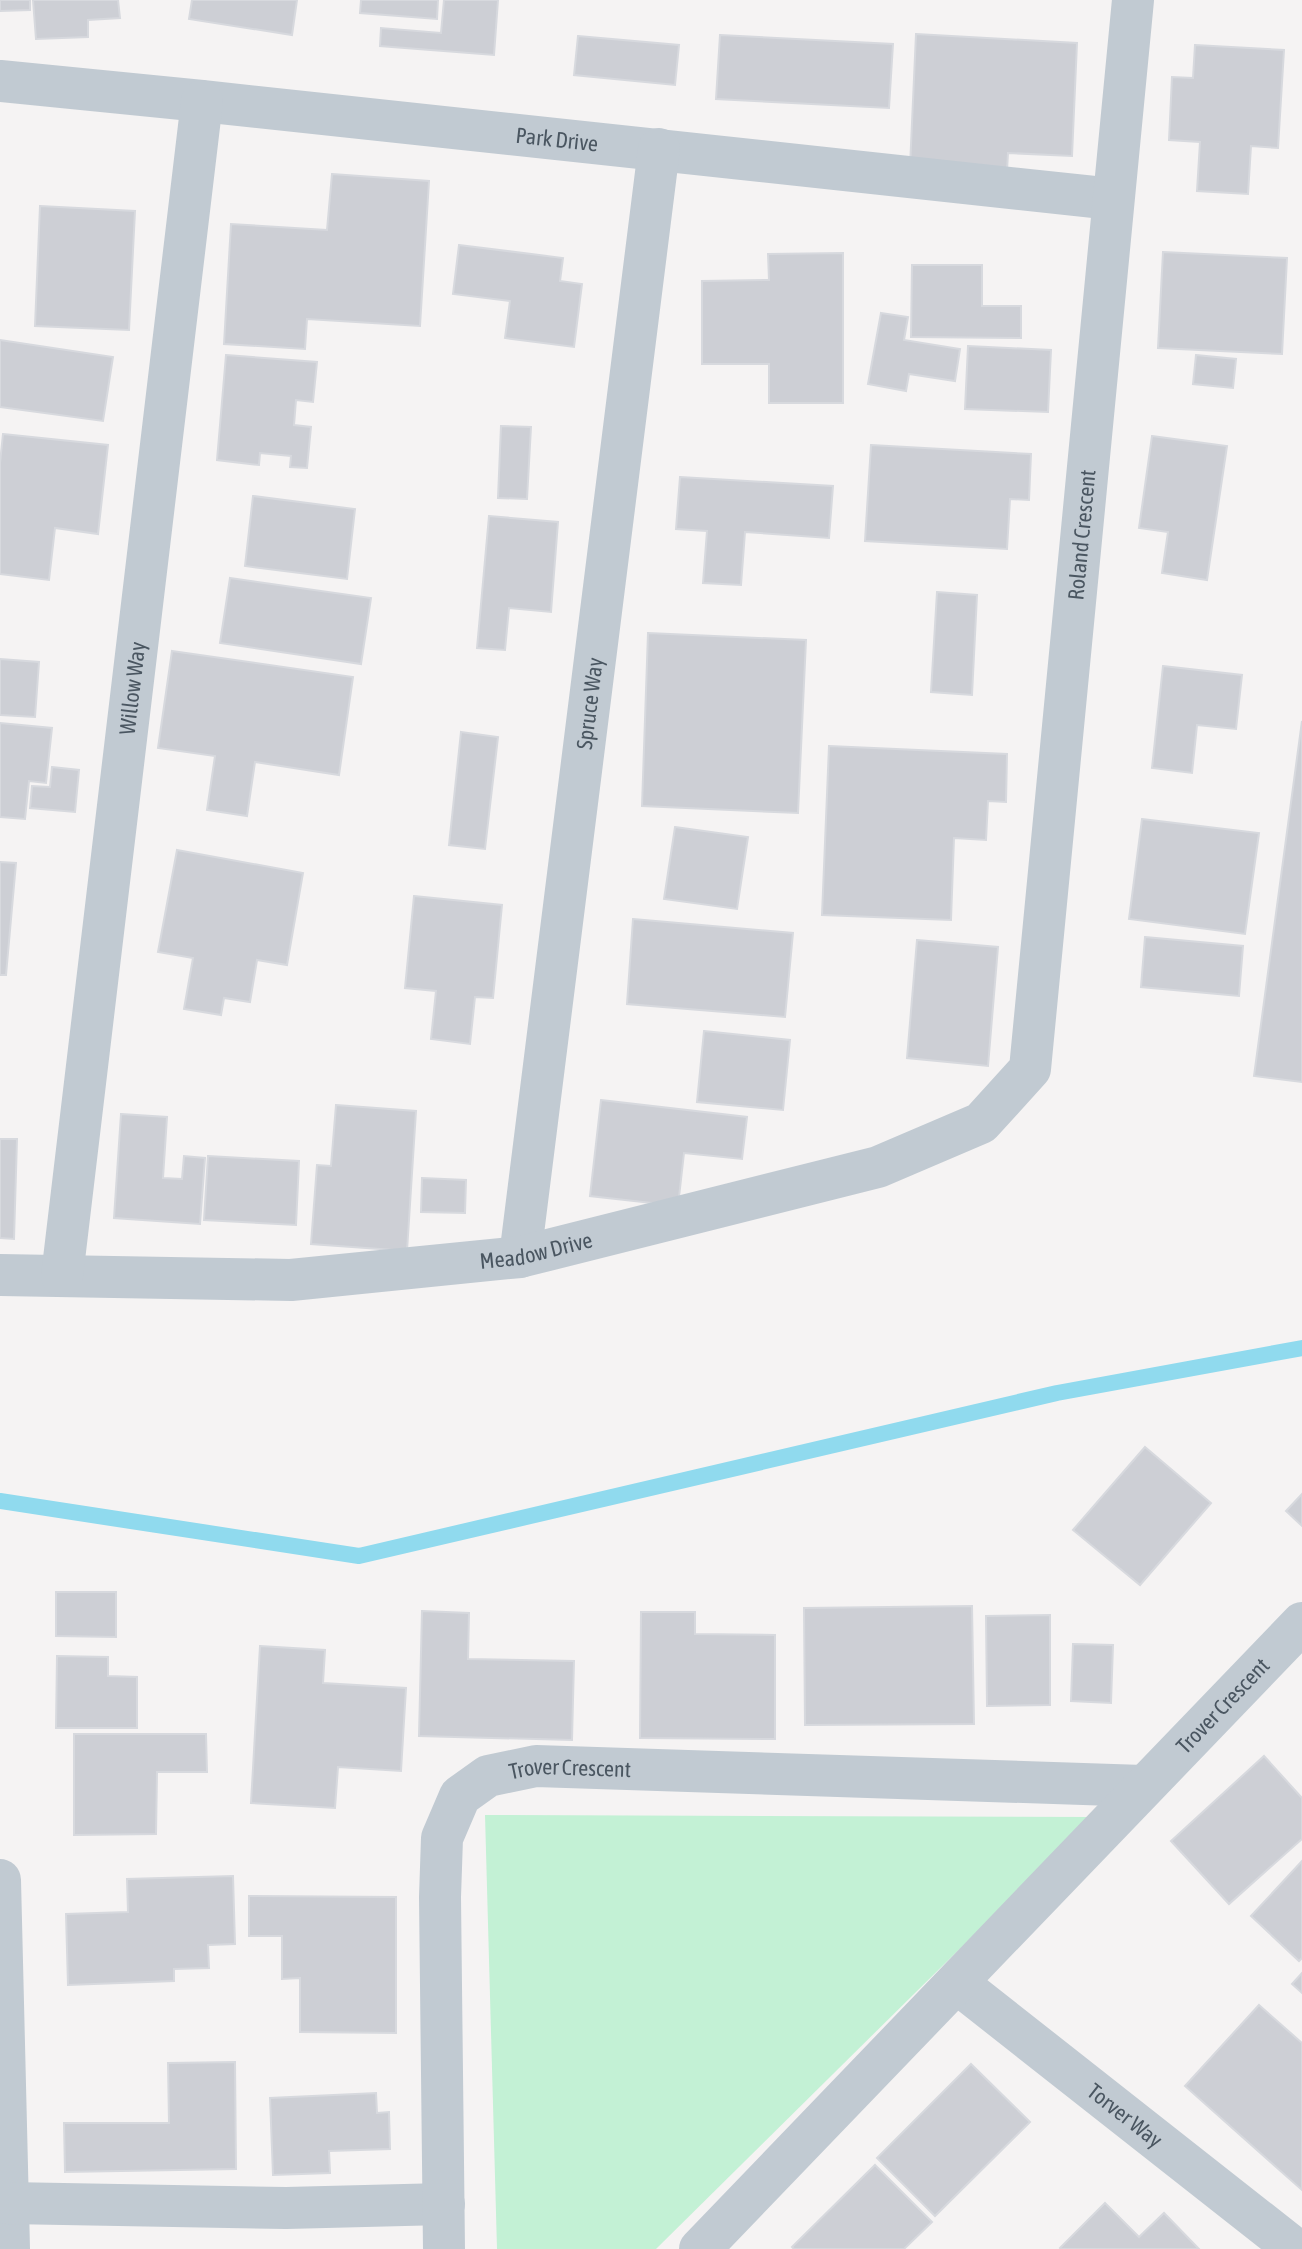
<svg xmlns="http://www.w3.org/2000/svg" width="1302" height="2249" viewBox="0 0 1302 2249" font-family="'Asap Condensed',sans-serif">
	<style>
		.green { fill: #c3f1d5 }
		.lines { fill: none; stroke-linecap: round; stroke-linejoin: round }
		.stream { stroke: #90daee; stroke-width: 16 }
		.building { fill: #cdcfd5; stroke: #d7d9de; stroke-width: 2 }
		.street { stroke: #c1cad2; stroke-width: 42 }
		.labels { text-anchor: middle; stroke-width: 6; stroke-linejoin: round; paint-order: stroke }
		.street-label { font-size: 22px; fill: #4a5661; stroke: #fff }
	</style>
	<rect width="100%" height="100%" fill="#f5f3f3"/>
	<polygon class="green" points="485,1815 1093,1817 656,2249 497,2249"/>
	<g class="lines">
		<polyline class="stream" points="0,1501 359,1556 1057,1393 1302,1348"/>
	</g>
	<g class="building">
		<polygon points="0,0 30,0 30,10 0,11"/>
		<polygon points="33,0 118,0 120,18 88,20 88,37 36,39"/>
		<polygon points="192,0 297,0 292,35 189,19"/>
		<polygon points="361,0 438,0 437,19 360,13"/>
		<polygon points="444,0 498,0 494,55 380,46 381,28 441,33"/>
		<polygon points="916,34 1077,43 1072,156 1008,153 1007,171 910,167"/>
		<polygon points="720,35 893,44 889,108 716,99"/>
		<polygon points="578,36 679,45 675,85 574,75"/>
		<polygon points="1195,45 1284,50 1278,148 1251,146 1248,194 1197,191 1200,142 1169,140 1172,77 1193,78"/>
		<polygon points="332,174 429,181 420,326 307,319 305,349 224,344 231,224 327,230"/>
		<polygon points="40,206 135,211 129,330 35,326"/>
		<polygon points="459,245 563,258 560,281 582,284 574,347 505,338 510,301 453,294"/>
		<polygon points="1163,252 1287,258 1282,354 1158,348"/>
		<polygon points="843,253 843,403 769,403 769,364 702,364 702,281 769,280 768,254"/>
		<polygon points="912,265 982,265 982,306 1021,306 1021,338 911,337"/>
		<polygon points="881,313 908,317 904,340 960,349 955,381 909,374 906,391 868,384"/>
		<polygon points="0,340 113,357 103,421 0,407"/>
		<polygon points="968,346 1051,350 1048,412 965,409"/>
		<polygon points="226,355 317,362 313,402 296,400 294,425 311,427 307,468 290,467 291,456 260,453 259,465 217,460"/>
		<polygon points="1196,355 1236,359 1233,388 1193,384"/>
		<polygon points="501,426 531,427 527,499 498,498"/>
		<polygon points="3,434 108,445 98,534 55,528 49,580 0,574 0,463"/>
		<polygon points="1152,436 1227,446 1207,580 1162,573 1168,532 1139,528"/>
		<polygon points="871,445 1031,454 1029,500 1010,499 1007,549 865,541"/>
		<polygon points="680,477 833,486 829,538 745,532 741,585 703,583 707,531 676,529"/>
		<polygon points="253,496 355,509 347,579 245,566"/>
		<polygon points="489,516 558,522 551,612 509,608 505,650 477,648"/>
		<polygon points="230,578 371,598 361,664 220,643"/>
		<polygon points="937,592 977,595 972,695 931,692"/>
		<polygon points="648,633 806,640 798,813 642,806"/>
		<polygon points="172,651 353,677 339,775 255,762 247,816 207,810 215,756 158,748"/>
		<polygon points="0,659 39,662 35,717 0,715"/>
		<polygon points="1163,666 1242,675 1236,729 1197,725 1192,773 1152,768"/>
		<polygon points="1302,721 1302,1082 1254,1076"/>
		<polygon points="0,723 52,728 46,783 29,781 25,819 0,817"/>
		<polygon points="461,732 498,737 485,849 449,845"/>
		<polygon points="829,746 1007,754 1006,802 988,801 986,840 954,838 951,920 822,915"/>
		<polygon points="52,767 79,770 75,812 30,808 32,786 50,787"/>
		<polygon points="1142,819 1259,833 1245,934 1129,919"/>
		<polygon points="675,827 748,837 737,909 664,899"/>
		<polygon points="177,850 303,873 287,965 257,960 250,1002 224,998 221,1015 184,1009 193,958 158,952"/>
		<polygon points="0,862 16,863 6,975 0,975"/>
		<polygon points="414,896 502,905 493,998 475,997 470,1044 431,1039 436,991 405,988"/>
		<polygon points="633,919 793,933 785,1017 627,1004"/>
		<polygon points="1145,937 1243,946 1239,996 1141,987"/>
		<polygon points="917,940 998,947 988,1066 907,1058"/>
		<polygon points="704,1031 790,1040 783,1110 697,1102"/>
		<polygon points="601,1100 747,1117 742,1159 684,1153 678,1206 590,1196"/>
		<polygon points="336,1105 416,1111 407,1251 311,1244 317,1165 331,1166"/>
		<polygon points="121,1114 167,1117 163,1178 182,1179 184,1156 205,1158 200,1224 114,1218"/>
		<polygon points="0,1139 17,1139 14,1239 0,1238"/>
		<polygon points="208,1156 299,1161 296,1225 204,1220"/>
		<polygon points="422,1178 466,1180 465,1213 421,1212"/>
		<polygon points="1145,1447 1211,1503 1140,1585 1073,1530"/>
		<polygon points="1302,1494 1302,1526 1286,1511"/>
		<polygon points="56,1592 116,1592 116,1637 56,1636"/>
		<polygon points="972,1606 974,1724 805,1725 804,1608"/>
		<polygon points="422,1611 469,1613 468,1659 574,1661 572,1740 419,1736"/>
		<polygon points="641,1612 695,1612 695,1634 775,1635 775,1739 640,1738"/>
		<polygon points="1050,1615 1050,1705 987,1706 986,1616"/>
		<polygon points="1073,1644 1113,1645 1111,1703 1071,1701"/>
		<polygon points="260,1646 325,1650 323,1683 406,1688 401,1771 338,1767 335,1808 251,1803"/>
		<polygon points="57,1656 108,1657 108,1676 137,1677 137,1728 56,1728"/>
		<polygon points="74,1734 206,1734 207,1772 157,1772 156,1834 74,1835"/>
		<polygon points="1264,1756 1302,1798 1302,1839 1229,1904 1171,1841"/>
		<polygon points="1302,1861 1302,1958 1299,1961 1251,1916"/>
		<polygon points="233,1876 235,1944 208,1945 209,1968 174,1969 174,1981 68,1985 66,1914 128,1912 127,1879"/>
		<polygon points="249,1896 396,1897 396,2033 300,2032 300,1978 282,1979 282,1936 249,1936"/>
		<polygon points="1302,1973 1302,1993 1292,1984"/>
		<polygon points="1259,2005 1302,2043 1302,2190 1185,2086"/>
		<polygon points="235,2062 236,2169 65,2172 64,2123 169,2123 168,2063"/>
		<polygon points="971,2064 1030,2122 935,2216 877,2158"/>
		<polygon points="376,2093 377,2113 389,2112 390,2149 329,2151 330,2173 273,2175 270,2098"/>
		<polygon points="875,2165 932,2222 904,2249 794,2249 792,2247"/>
		<polygon points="1105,2203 1139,2237 1164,2213 1199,2249 1061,2249 1060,2248"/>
	</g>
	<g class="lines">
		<g class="street">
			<path id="s1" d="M0,81l202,20 911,98"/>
			<path id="s2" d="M520,1257l139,-1108"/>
			<path id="s3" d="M0,1275l291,5 229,-23 358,-90 103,-44 49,-54 103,-1069"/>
			<path id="s4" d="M62,1276l140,-1175"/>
			<polyline points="0,1880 9,2249"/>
			<path id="s5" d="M957,1983l338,266"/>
			<polyline points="8,2203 286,2208 444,2204"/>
			<path id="s6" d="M444,2249l-4,-352 2,-59 18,-42 28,-20 48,-10 607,20"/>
			<path id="s7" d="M700,2249l602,-626"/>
		</g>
	</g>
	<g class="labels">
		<g class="street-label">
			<text dy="8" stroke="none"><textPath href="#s1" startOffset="560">Park Drive</textPath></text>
			<text dy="8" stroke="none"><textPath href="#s3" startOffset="1612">Roland Crescent</textPath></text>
			<text dy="8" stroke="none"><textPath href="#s4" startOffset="592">Willow Way</textPath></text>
			<text dy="8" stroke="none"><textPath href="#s2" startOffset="558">Spruce Way</textPath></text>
			<text dy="8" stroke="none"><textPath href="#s3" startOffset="538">Meadow Drive</textPath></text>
			<text dy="8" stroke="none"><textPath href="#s7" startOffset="754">Trover Crescent</textPath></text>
			<text dy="8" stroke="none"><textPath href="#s6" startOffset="574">Trover Crescent</textPath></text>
			<text dy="8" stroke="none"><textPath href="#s5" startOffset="214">Torver Way</textPath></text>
		</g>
	</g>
</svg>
